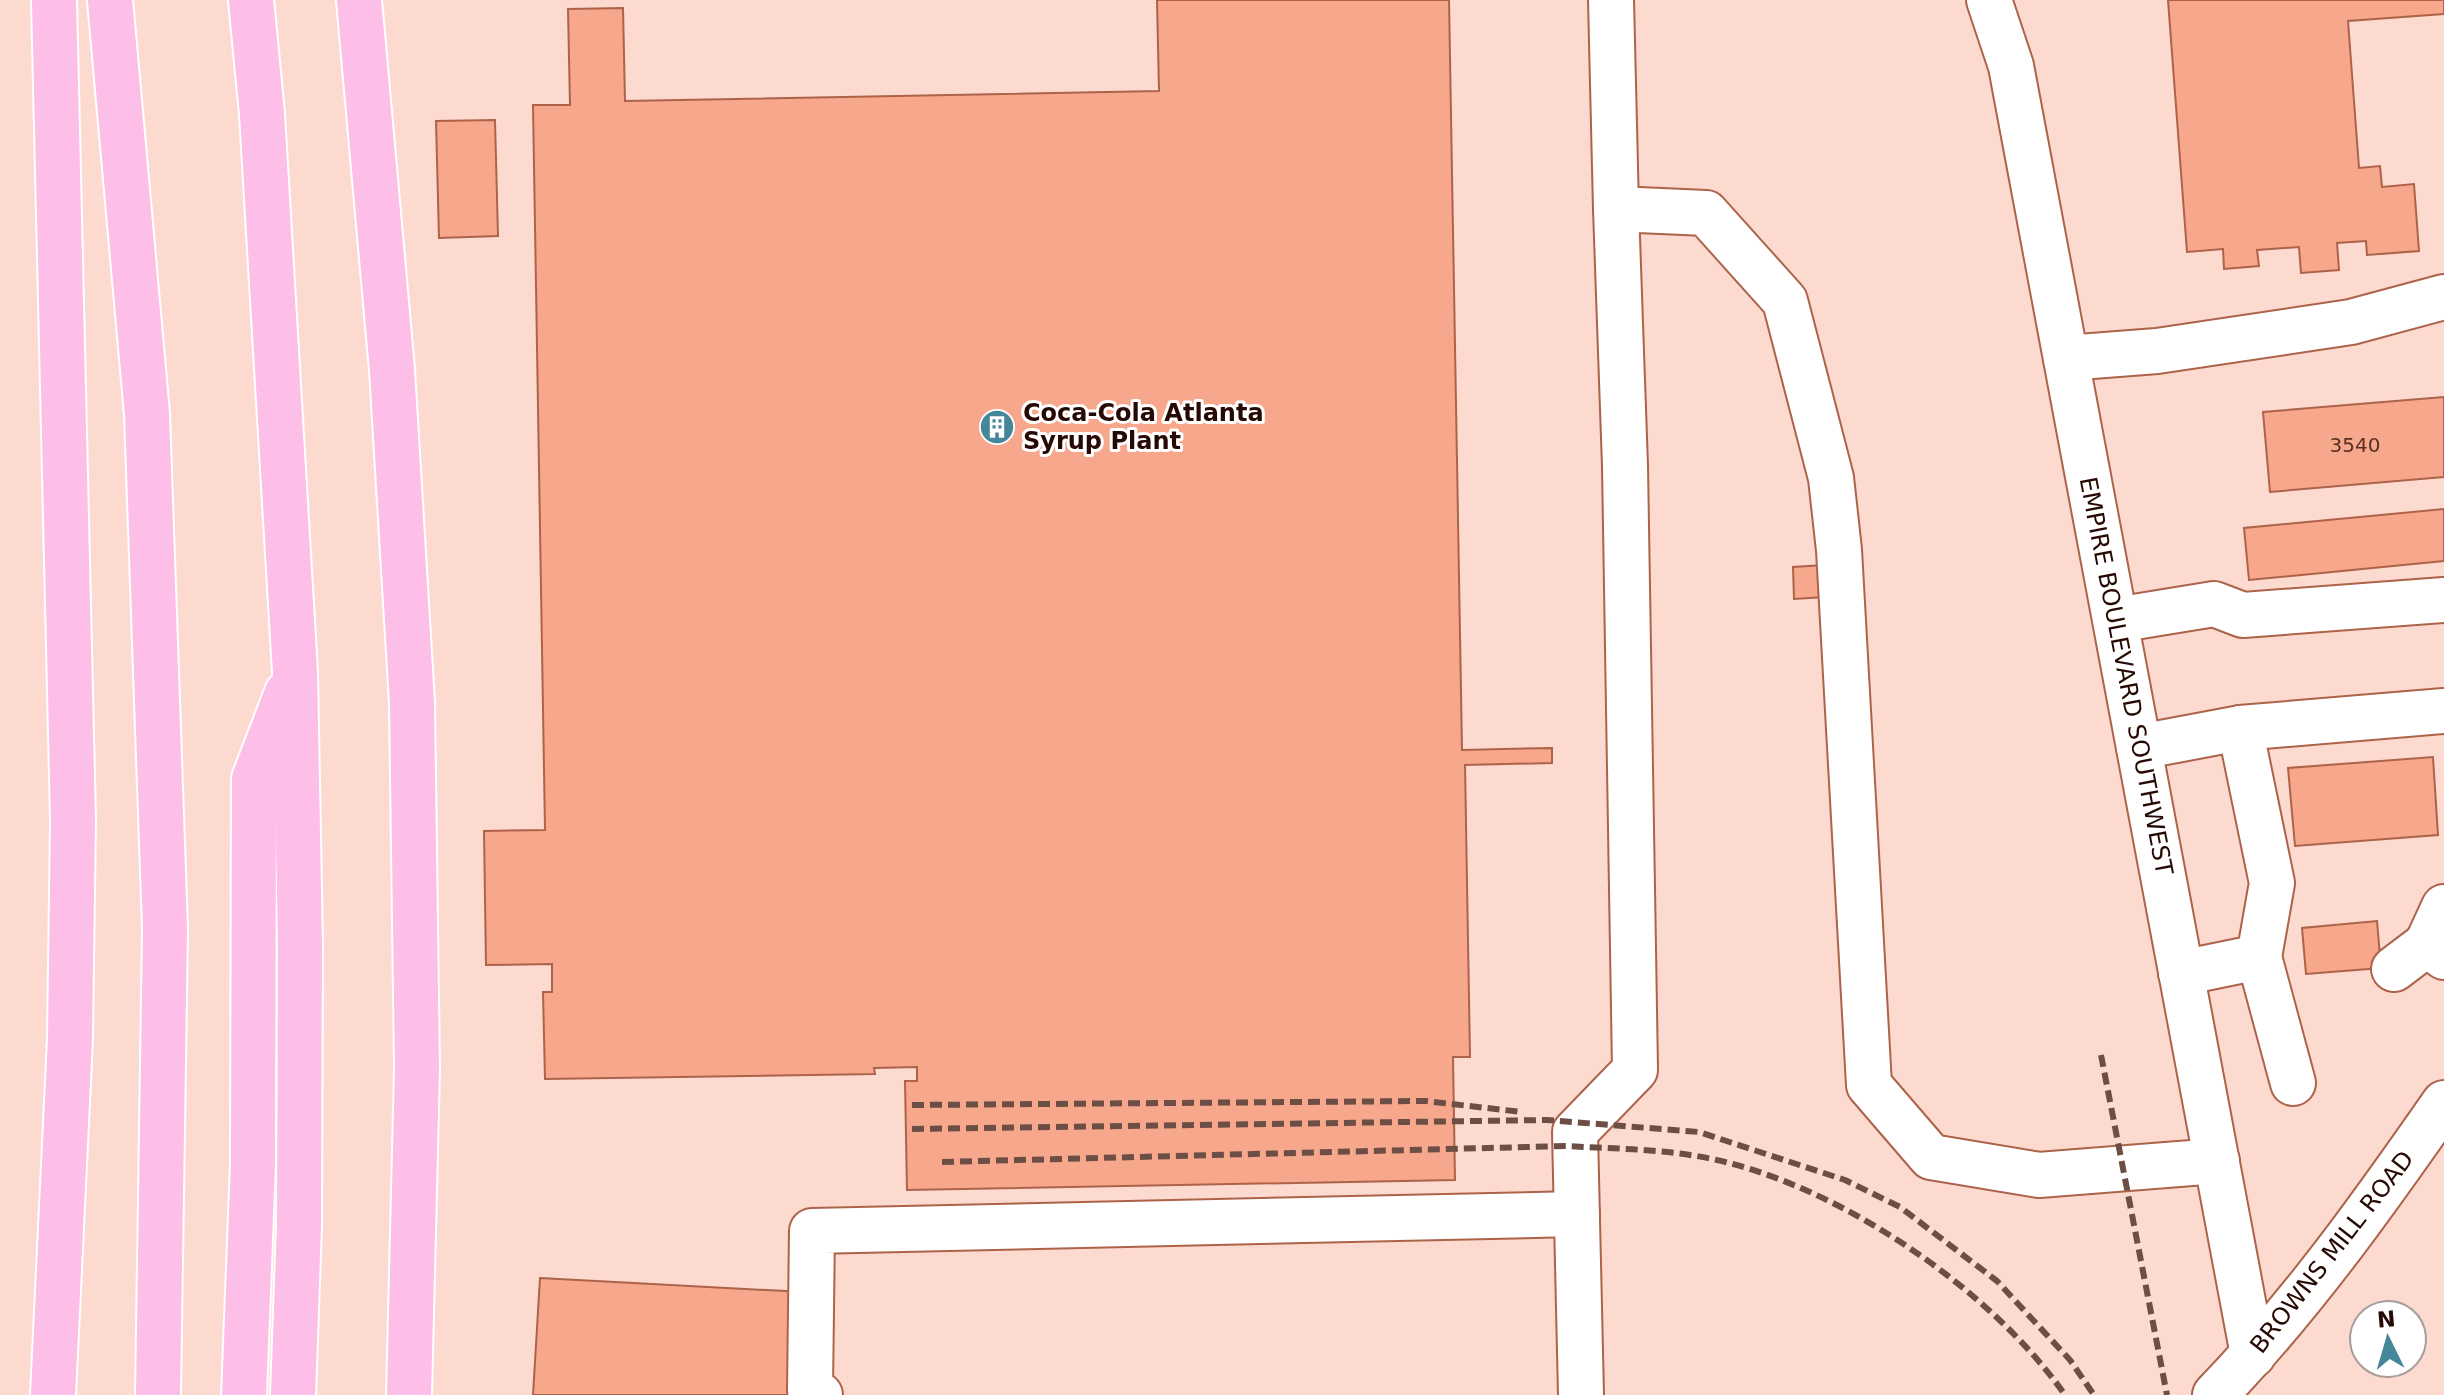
<svg xmlns="http://www.w3.org/2000/svg" width="2444" height="1395" viewBox="0 0 2444 1395" font-family="'DejaVu Sans',sans-serif">
	<style>
		.building { fill: #f7a78c; stroke: #ad634a; stroke-width: 2 }
		.lines { fill: none; stroke-linecap: round; stroke-linejoin: round }
		.minor-casing { stroke: #ad634a; stroke-width: 48 }
		.highway-casing { stroke: #fff; stroke-width: 48 }
		.minor { stroke: #fff; stroke-width: 44 }
		.highway { stroke: #fdbee8; stroke-width: 44 }
		.rail { stroke: #6c4e45; stroke-width: 6; stroke-dasharray: 12 6; stroke-linecap: butt }
		.labels { text-anchor: middle; stroke-width: 6; stroke-linejoin: round; paint-order: stroke }
		.number-label { font-size: 20px; fill: #5a3024 }
		.poi-label { font-size: 24px; font-weight: bold; fill: #260902; stroke: #fff; text-anchor: start }
		.street-label { font-size: 24px; fill: #260902; stroke: #fff }
	</style>
	<rect width="100%" height="100%" fill="#fcdacf"/>
	<g class="building">
		<polygon points="1157,0 1449,0 1462,750 1552,748 1552,763 1465,765 1470,1057 1453,1057 1455,1180 907,1190 905,1081 917,1081 917,1067 874,1068 875,1074 545,1079 543,992 552,992 552,964 486,965 484,831 545,830 533,105 570,105 568,9 623,8 625,101 1159,91"/>
		<polygon points="2168,0 2444,0 2444,14 2348,21 2359,168 2380,166 2382,187 2414,184 2419,251 2367,255 2366,241 2337,243 2339,270 2301,273 2299,247 2257,250 2259,266 2224,269 2223,249 2187,252"/>
		<polygon points="495,120 498,236 439,238 436,121"/>
		<polygon points="2444,397 2444,477 2270,492 2263,412"/>
		<polygon points="2444,509 2444,561 2249,580 2244,528"/>
		<polygon points="1824,565 1826,597 1794,599 1793,567"/>
		<polygon points="2433,757 2438,835 2295,846 2288,768"/>
		<polygon points="2377,921 2381,968 2306,974 2302,928"/>
		<polygon points="540,1278 803,1292 798,1395 533,1395"/>
	</g>
	<g class="lines">
		<g class="minor-casing">
			<g id="minor">
				<polyline points="1611,0 1616,209"/>
				<polyline points="1989,0 2011,66 2253,1355"/>
				<polyline points="2066,358 2157,351 2351,322 2444,297"/>
				<polyline points="2116,620 2214,604 2243,615 2444,600"/>
				<polyline points="2240,728 2272,883 2259,957"/>
				<polyline points="2139,747 2240,728 2444,711"/>
				<polyline points="2444,907 2427,944 2444,957"/>
				<polyline points="2394,969 2427,944"/>
				<polyline points="2181,973 2259,957 2293,1083"/>
				<polyline points="820,1395 810,1390 812,1231 1577,1214"/>
				<polyline points="1581,1395 1575,1132 1635,1070 1625,466 1616,209 1706,213 1785,301 1831,478 1839,550 1869,1085 1931,1157 2039,1175 2217,1161"/>
				<path d="M2215,1395c86,-89 158,-190 229,-292"/>
			</g>
		</g>
		<g class="highway-casing">
			<g id="highway">
				<polyline points="110,0 147,414 165,929 158,1395"/>
				<polyline points="251,0 262,114 295,672 300,945 299,1226 293,1395"/>
				<polyline points="359,0 392,370 412,703 417,1069 409,1395"/>
				<polyline points="53,1395 70,1039 73,820 54,0"/>
				<polyline points="244,1395 253,1163 254,779 287,693"/>
			</g>
		</g>
		<use href="#minor" class="minor"/>
		<use href="#highway" class="highway"/>
		<g class="rail">
			<polyline points="2101,1055 2167,1395"/>
			<polyline points="912,1105 1425,1101 1522,1112"/>
			<polyline points="912,1129 1547,1120 1699,1132 1845,1180 1900,1207 1997,1281 2070,1360 2094,1395"/>
			<path d="M942,1162l624,-16c54,3 111,3 163,17 121,31 264,129 336,232"/>
		</g>
	</g>
	<defs>
		<g id="building-disc" transform="scale(1.8)"><circle r="9.5" fill="#458699" stroke="#fff"/><path d="M-4-6H4V6H1V3H-1V6H-4ZM-2.5-4.3h1.7v1.8h-1.7ZM.8-4.3h1.7v1.8H.8ZM-2.5-1h1.7V.8h-1.7ZM.8-1h1.7V.8H.8Z" fill="#fff"/></g>
	</defs>
	<g fill-rule="evenodd">
		<use href="#building-disc" x="997" y="427"/>
	</g>
	<g class="labels">
		<g class="number-label">
			<text x="2355" y="452">3540</text>
		</g>
		<g class="poi-label">
			<text x="1023" y="421">Coca-Cola Atlanta<tspan x="1023" dy="28">Syrup Plant</tspan></text>
		</g>
		<g class="street-label">
			<text transform="translate(2126 676) rotate(79)" y="8">EMPIRE BOULEVARD SOUTHWEST</text>
			<text transform="translate(2332 1252) rotate(-52)" y="8">BROWNS MILL ROAD</text>
		</g>
	</g>
	<g transform="translate(2388 1339) rotate(355)"><circle r="38" fill="#ffffff" stroke="#a89d9a" stroke-width="2"/>
	<path d="M0-6L14 30L0 20L-14 30Z" fill="#458699"/>
	<text y="-12" font-size="22" font-weight="bold" text-anchor="middle" fill="#260902">N</text>
	</g>
</svg>
